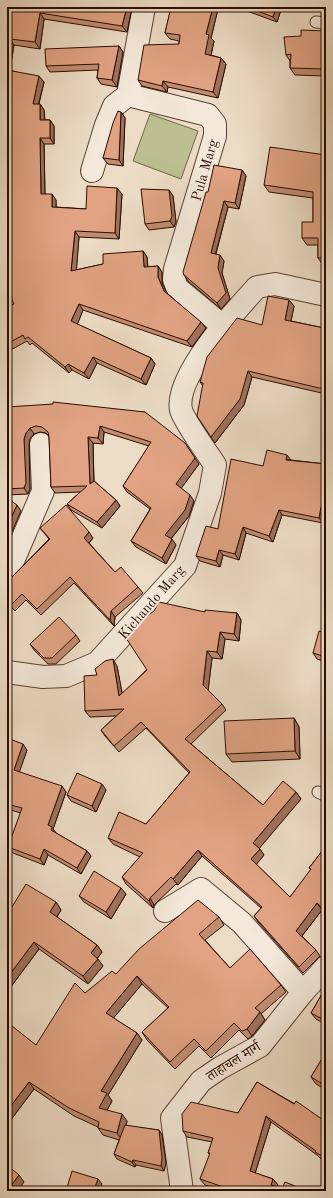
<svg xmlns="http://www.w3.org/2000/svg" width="333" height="1198" viewBox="0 0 333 1198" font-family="'Old Standard TT','Noto Serif Devanagari',serif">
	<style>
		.green { fill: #bcbf91; stroke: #736649 }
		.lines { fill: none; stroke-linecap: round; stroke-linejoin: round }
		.service-casing { stroke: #5a4032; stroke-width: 13 }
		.minor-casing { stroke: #5a4032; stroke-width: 24 }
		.tertiary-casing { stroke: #5a4032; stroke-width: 24 }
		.service { stroke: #f3e8d9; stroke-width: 11 }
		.minor { stroke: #f3e8d9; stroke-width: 22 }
		.tertiary { stroke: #f3e8d9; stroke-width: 22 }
		.wall { fill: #c28c71; stroke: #2a0c01 }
		.shaded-wall { fill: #9e725c; stroke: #2a0c01 }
		.building { fill: #e1a383; stroke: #2a0c01 }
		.labels { text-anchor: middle; stroke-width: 4; stroke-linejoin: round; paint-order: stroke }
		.street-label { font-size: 14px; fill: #2a0c01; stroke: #f3e8d9 }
	</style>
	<rect width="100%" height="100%" fill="#ecdcc5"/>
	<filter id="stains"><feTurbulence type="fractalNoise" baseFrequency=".005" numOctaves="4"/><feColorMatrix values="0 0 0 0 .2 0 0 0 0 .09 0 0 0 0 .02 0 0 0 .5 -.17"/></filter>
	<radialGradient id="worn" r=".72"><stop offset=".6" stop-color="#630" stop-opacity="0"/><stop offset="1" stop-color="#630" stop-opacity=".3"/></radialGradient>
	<polygon class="green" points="150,114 198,131 181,179 133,161"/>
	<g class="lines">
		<g class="service-casing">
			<g id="service">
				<polyline points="316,22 326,23"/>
				<polyline points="318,792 326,796"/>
			</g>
		</g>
		<g class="minor-casing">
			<g id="minor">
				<polyline points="144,7 128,95 208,115 215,124 215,136 175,269 174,279 177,288 218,322 225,322"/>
				<polyline points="92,171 106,125 114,106 128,95"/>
				<polyline points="7,575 43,491 41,444"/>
				<path d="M7,672l36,5 23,-1 31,-13 88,-97 25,-73 5,-28c-7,-11 -31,-44 -34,-55 -7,-33 55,-100 76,-123l18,-3 51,11"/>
				<polyline points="165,911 201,889 242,923 303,992"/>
			</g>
		</g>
		<g class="tertiary-casing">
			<polyline id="tertiary" points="182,1191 172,1118 201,1081 220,1068 260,1046 303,992 326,967"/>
		</g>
		<use href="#service" class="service"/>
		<use href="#minor" class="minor"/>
		<use href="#tertiary" class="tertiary"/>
	</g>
	<g class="wall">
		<polygon points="7,7 132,7 127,32 44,19 40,49 14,45 10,70 44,82 39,104 40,104 44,110 45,120 50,120 54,126 54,144 44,144 45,194 56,200 56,207 86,209 122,194 119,239 79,237 76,270 103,264 143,251 147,257 148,267 158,266 162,272 162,283 167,293 206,328 192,347 83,310 77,324 151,358 155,364 146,385 97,363 89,379 72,370 69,373 32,343 30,345 27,341 7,352 7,307 14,304"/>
		<polygon points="165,7 216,7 218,9 211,38 214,41 211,55 221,58 226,64 218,98 168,87 167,92 142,86 138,80 179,44 179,41 170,39 165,33 171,8"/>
		<polygon points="238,7 282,7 277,22 239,8"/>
		<polygon points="326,31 326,76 295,75 290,68 290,61 286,55 301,36"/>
		<polygon points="119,46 123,52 117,87 101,84 97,78 98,70 50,72 46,66"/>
		<polygon points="121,112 125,118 123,166 108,164 103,158"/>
		<polygon points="326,155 326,265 323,265 318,258 318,245 307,245 302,238 313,222 313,198 269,192 264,185"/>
		<polygon points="242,170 246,176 239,209 228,207 216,254 224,261 222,273 230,299 221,309 188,281 184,275 208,192"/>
		<polygon points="169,190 173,196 176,222 174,227 149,230 145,224"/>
		<polygon points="289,300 294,306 291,321 324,328 326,314 326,394 252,377 244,405 215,443 203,386 200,382"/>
		<polygon points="7,407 145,412 199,464 181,488 194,501 189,516 171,539 176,545 166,564 136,547 131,541 150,509 127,492 123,486 149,446 104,432 103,444 93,443 94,481 116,500 120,506 102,528 71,510 67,504 80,492 55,493 51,487 49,437 48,435 46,433 40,432 34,434 30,439 29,445 30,489 28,494 7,495"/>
		<polygon points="291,460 326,464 326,513 325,513 323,523 282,515 273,542 246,533 239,560 223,555 220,567 200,561 196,556 218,529 263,466"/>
		<polygon points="40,528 93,538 89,543 115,572 138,587 143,593 115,617 114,626 74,583 41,615 26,600 15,611 7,602 7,582 49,539"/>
		<polygon points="205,612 237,613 241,620 239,641 225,639 222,659 212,658 208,690 222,704 226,710 191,744 263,805 296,792 301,799 259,848 264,855 256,864 290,897 311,870 309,868 326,846 326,914 322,910 302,936 316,950 320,956 303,973 258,922 254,916 261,908 202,856 178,885 176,884 154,905 153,908 126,884 122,877 140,857 113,844 108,838 146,824 189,773 146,728 119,752 105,736 101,730 116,716 90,717 85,711 97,675 117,666 122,694"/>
		<polygon points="326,633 326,662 317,659 313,653"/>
		<polygon points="76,635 80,641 56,664 48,664 34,650 30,644"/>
		<polygon points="294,718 299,727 300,759 232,762 226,754"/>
		<polygon points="7,738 27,750 19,772 66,792 53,829 56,833 87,851 91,856 81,874 48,855 44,865 13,853 8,847 21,813 7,809"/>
		<polygon points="106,790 96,812 71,801 67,795"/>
		<polygon points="126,894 111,919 84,902 79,896"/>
		<polygon points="56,902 61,910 57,917 97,945 102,952 97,959 103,966 88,984 39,949 7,992"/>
		<polygon points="219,917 224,925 205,940 230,968 281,985 286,992 261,1014 265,1020 252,1036 248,1039 239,1030 211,1058 199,1046 175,1069 147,1040 142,1032 168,1008 142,984 113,1018 137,1033 142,1040 108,1095 112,1101 107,1110 127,1121 126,1126 159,1130 162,1135 166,1163 164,1171 136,1165 135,1167 117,1159 114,1154 119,1140 103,1135 98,1128 98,1127 74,1116 34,1089 7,1125 36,1045 85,993 116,974"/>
		<polygon points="326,987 326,1025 316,1019 311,1013"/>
		<polygon points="326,1052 326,1090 316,1084 311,1077"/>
		<polygon points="257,1082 326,1122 326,1162 320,1158 317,1155 271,1122 255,1173 273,1179 278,1185 277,1187 282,1189 299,1191 222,1191 205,1185 200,1179 210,1155 208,1153 212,1142 187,1137 183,1131 238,1113"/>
	</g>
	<g class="shaded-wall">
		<polygon points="127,7 132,7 127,32 122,26"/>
		<polygon points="213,7 216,7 218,9 211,38 214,41 210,60 205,54 206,34"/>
		<polygon points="276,7 282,7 277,22 273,17"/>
		<polygon points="40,13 44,19 40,49 35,42"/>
		<polygon points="10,39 14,45 9,75 7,72 7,56"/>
		<polygon points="119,46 123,52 117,87 112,80"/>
		<polygon points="221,58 226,64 218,98 213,92"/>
		<polygon points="39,76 44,82 37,110 33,104"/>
		<polygon points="163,81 168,87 167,92 162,86"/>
		<polygon points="40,104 44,110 45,126 40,120"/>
		<polygon points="121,112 125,118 123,166 119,160"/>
		<polygon points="50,120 54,126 54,144 50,138"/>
		<polygon points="40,138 44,144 45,200 41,194"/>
		<polygon points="242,170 246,176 239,209 235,203"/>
		<polygon points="117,188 122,194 119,239 115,233"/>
		<polygon points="169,190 173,196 176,222 174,227 170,221"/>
		<polygon points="52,194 56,200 56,213 52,207"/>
		<polygon points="224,201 228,207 214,259 211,253"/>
		<polygon points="75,231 79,237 76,277 71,271"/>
		<polygon points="143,251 147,257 148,273 144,267"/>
		<polygon points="220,255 224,261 222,273 230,299 221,309 217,303 218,268"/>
		<polygon points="158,266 162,272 162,283 169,297 164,291 158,277"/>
		<polygon points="289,300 294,306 290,326 285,320"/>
		<polygon points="79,304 83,310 76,328 71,321"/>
		<polygon points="201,322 206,328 192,347 187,341"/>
		<polygon points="93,357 97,363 89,379 84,373"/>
		<polygon points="151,358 155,364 146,385 141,379"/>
		<polygon points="68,364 72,370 69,373 65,367"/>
		<polygon points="248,371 252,377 244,405 215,443 211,437"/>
		<polygon points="100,426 104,432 103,444 98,438"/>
		<polygon points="30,428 34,434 30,439 29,445 30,489 28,494 24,488 24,439 26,433"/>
		<polygon points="88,437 93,443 94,490 90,484"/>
		<polygon points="185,443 199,464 180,490 176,484"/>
		<polygon points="287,455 291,460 286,460"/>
		<polygon points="190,495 194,501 189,516 169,541 165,535"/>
		<polygon points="116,500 120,506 102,528 97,522"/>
		<polygon points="17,505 21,511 7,543 7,527"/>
		<polygon points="321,507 325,513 323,523 319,518"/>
		<polygon points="279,510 282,515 273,542 269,536"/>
		<polygon points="243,527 246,533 239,560 235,554"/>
		<polygon points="89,532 93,538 88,544 84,538"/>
		<polygon points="172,539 176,545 166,564 162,558"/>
		<polygon points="219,550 223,555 220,567 216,561"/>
		<polygon points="111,611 115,617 114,626 110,620"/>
		<polygon points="237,613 241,620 239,641 234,634"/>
		<polygon points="220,632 225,639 222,659 217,652"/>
		<polygon points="207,651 212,658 208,691 203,685"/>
		<polygon points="113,659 117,666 124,703 119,696"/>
		<polygon points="294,718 299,727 300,759 295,751"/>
		<polygon points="23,744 27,750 18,776 14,770"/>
		<polygon points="102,784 106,790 96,812 92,806"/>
		<polygon points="62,786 66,792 53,829 56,833 55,836 51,830 48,825"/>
		<polygon points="296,792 301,799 258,850 253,843"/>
		<polygon points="44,849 48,855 44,865 40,859"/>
		<polygon points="260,849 264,855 256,865 251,859"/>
		<polygon points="198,850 202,856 178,885 173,879"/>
		<polygon points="87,851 91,856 81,874 77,868"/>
		<polygon points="7,875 9,878 7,886"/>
		<polygon points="121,888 126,894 111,919 106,912"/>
		<polygon points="150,898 154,905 153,908 149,901"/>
		<polygon points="56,902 61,910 55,919 50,912"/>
		<polygon points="317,903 322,910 301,937 296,931"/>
		<polygon points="34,942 39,949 7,992 7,978"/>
		<polygon points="97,945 102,952 96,960 91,953"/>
		<polygon points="98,959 103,966 88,984 83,976"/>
		<polygon points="137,976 142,984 111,1021 106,1013"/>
		<polygon points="260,1012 265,1020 252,1036 247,1029"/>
		<polygon points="137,1033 142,1040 108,1095 112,1101 104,1116 99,1108 101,1091"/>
		<polygon points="29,1082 34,1089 7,1125 7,1111"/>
		<polygon points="122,1114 127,1121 122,1140 117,1133"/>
		<polygon points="266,1116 271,1122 254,1177 250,1171"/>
		<polygon points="159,1130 162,1135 166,1163 164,1171 161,1166"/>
		<polygon points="133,1160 136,1165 135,1167 132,1162"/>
		<polygon points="19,1175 24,1182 18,1191 7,1191"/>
		<polygon points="98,1179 102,1184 100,1189 102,1191 98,1191 95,1187"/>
		<polygon points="273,1179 278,1185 276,1191 271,1185"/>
		<polygon points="295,1186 299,1191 293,1191"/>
	</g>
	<g class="building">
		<polygon points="7,7 127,7 122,26 40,13 35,42 10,39 7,56"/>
		<polygon points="171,7 213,7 206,34 209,35 205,54 221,58 213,92 163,81 162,86 138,80 144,45 179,44 180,35 165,33"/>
		<polygon points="247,7 276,7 273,17"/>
		<polygon points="301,30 326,31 326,69 290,68 291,54 286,55 284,37 301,36"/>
		<polygon points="119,46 112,80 97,78 99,64 46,66 45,49"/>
		<polygon points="7,70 39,76 33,104 40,104 40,120 50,120 50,138 40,138 41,194 52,194 52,207 86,209 87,186 117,188 115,233 75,231 71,271 103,264 103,254 143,251 144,267 158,266 158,277 164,291 201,322 187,341 79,304 71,321 151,358 141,379 93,357 84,373 68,364 65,367 28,337 25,339 23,335 7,344 7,307 14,304 7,288"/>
		<polygon points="118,111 121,112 119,160 103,158 113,123"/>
		<polygon points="270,147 326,155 326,258 318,258 318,238 302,238 302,222 313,222 313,192 264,185"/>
		<polygon points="214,165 242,170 235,203 224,201 211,253 220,255 218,268 226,293 217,303 184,275 183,272 206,192 208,192"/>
		<polygon points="141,189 169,190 172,216 170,221 145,224"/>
		<polygon points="268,296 289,300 285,320 324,328 324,314 326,314 326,388 319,388 248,371 240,399 211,437 197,416 203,383 200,382 207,357 237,318 262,325"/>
		<polygon points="53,402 145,412 185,443 195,458 176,484 190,495 185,510 165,535 172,539 162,558 131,541 151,508 123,486 151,442 100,426 98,438 88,437 90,484 94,481 116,500 97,522 67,504 87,486 51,487 49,437 48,432 42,427 36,426 30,428 26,433 24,439 26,483 24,488 7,489 7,443 8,433 7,433 7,407 53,404"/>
		<polygon points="267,450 287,455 286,460 326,464 326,508 321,507 319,518 279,510 269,536 243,527 235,554 219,550 216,561 196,556 206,526 218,529 231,459 263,466"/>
		<polygon points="7,498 17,505 7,527"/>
		<polygon points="66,505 89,532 84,538 115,572 121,567 138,587 111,611 110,620 70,577 37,609 22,594 11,605 7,601 7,582 50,539 40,528"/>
		<polygon points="159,602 205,612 205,610 237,613 234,634 220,632 217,652 207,651 203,685 222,704 185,739 263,805 283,781 296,792 253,843 260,849 251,859 290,897 311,869 309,868 326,846 326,911 317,903 296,931 316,950 299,967 254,916 262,907 198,850 173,879 171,877 150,898 149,901 122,877 143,853 108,838 119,812 146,824 190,772 141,722 114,746 101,730 124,709 85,711 84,676 97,675 95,669 105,661 113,659 119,696 147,670 126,638 144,618 154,611"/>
		<polygon points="59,617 76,635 52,658 44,658 30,644"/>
		<polygon points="319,631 326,633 326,657 313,653"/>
		<polygon points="294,718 295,751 226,754 224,721"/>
		<polygon points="7,738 23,744 14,770 62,786 48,825 52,827 51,830 87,851 77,868 44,849 40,859 8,847 22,808 7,804"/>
		<polygon points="77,773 102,784 92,806 67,795"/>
		<polygon points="94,871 121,888 106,912 79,896"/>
		<polygon points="26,884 56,902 50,912 97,945 91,953 98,959 83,976 34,942 7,978 7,915"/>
		<polygon points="198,900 219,917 199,934 230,968 250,949 281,985 255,1008 260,1012 247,1029 242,1031 234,1023 206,1051 194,1039 170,1062 142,1032 169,1007 137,976 106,1013 137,1033 101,1091 107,1093 99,1108 122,1114 117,1133 98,1128 99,1122 69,1108 29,1082 7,1111 7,1022 36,1045 75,983 85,993 112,971 116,974 139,949"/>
		<polygon points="326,987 326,1021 311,1013"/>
		<polygon points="326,1052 326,1086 311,1077"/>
		<polygon points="257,1082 294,1104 296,1101 326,1122 326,1158 315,1152 316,1151 266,1116 250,1171 273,1179 271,1185 282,1189 285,1182 295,1186 293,1191 235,1191 200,1179 210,1153 208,1153 213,1138 183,1131 182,1114 191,1102 238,1113"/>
		<polygon points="125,1125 159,1130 162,1158 161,1166 133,1160 132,1162 114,1154"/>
		<polygon points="7,1165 19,1175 7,1191"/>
		<polygon points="72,1171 98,1179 95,1187 100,1189 99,1191 66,1191"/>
	</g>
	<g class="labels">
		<g class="street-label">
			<text transform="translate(204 170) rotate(-74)" y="5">Pula Marg</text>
			<text transform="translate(151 602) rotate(-49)" y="5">Kichando Marg</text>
			<text transform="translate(233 1061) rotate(-32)" y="5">ताहाचल मार्ग</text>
		</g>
	</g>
	<rect width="333" height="1198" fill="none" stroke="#ecdcc5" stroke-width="24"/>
	<rect x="8" y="8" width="317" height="1182" fill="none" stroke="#2a0c01" stroke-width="2"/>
	<rect x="12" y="12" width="309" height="1174" fill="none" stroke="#2a0c01"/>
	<rect width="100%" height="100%" filter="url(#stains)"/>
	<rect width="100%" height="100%" fill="url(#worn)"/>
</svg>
